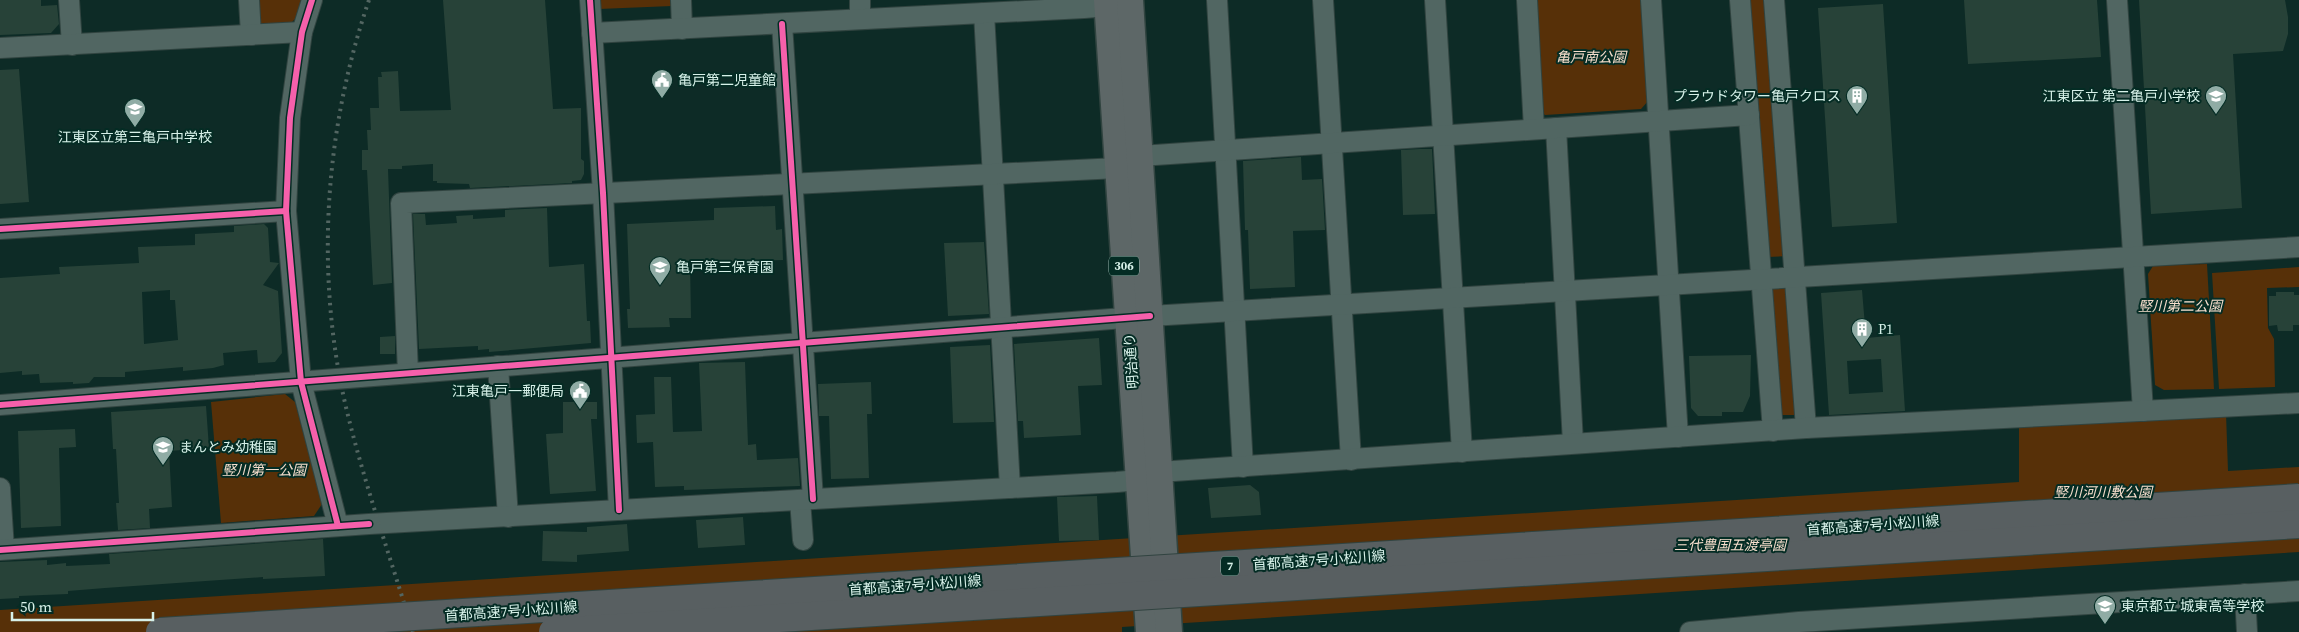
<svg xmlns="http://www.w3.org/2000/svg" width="2299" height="632" viewBox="0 0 2299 632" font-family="'Source Serif 4','Noto Sans JP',serif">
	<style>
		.green { fill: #573008 }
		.building { fill: #274238; fill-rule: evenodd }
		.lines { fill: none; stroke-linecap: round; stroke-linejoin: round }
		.minor-casing { stroke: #314440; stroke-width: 22 }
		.major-casing { stroke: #314440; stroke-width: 29 }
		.minor { stroke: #516662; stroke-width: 20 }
		.major { stroke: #5d6767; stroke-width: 26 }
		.rail { stroke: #536662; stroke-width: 4; stroke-dasharray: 2.5 5; stroke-linecap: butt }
		.highway-bridge-casing { stroke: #314440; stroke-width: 30; stroke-linecap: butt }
		.highway-bridge { stroke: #585f61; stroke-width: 28 }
		.cycleway-casing { stroke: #042c24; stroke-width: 9 }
		.cycleway { stroke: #f560ab; stroke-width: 6 }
		.labels { text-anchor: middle; stroke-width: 4; stroke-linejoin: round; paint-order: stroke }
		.shield { fill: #042c24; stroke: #98b6ae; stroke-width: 1 }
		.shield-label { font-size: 12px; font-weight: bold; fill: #d7f1e9 }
		.park-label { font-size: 14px; font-style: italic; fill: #f7decd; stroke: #042c24 }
		.poi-label { font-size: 14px; fill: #d7f1e9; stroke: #042c24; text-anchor: start }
		.street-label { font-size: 14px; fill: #d7f1e9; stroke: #042c24 }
	</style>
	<rect width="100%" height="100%" fill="#0d2b26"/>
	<g class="green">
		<polygon points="255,0 302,0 296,18 291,23 263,25 256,20"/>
		<polygon points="599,0 672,0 672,6 599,9"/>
		<polygon points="1534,0 1644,0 1649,100 1641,109 1545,115 1539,110"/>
		<polygon points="1746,0 1768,0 1789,256 1767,257"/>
		<polygon points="2207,264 2214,389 2164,390 2155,385 2148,274 2153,266"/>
		<polygon points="2299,267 2299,287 2267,288 2268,328 2274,339 2275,387 2219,389 2212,273"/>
		<polygon points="1770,287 1791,287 1802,415 1779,415"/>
		<polygon points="285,394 295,402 322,504 314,516 221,523 211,402"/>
		<polygon points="2226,413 2228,471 2299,467 2299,552 1122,627 1122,632 0,632 0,610 2019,482 2019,425"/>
	</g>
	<g class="building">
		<polygon points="0,0 41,0 41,6 57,5 59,24 51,33 0,35"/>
		<polygon points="443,0 545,0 553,109 581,108 581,159 584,161 584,174 581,180 572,181 572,183 470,188 469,184 437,183 437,181 433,181 433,164 402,166 402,169 388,169 392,283 373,285 367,170 362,170 362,150 368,150 367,130 371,130 370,108 379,108 378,77 382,77 381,72 398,71 400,111 451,110"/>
		<polygon points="1964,0 2097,0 2101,57 1968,64"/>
		<polygon points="2139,0 2285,0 2288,17 2288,34 2283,51 2233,54 2242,208 2151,214"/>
		<polygon points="1883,4 1897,223 1832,227 1818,8"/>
		<polygon points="19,69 29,202 0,204 0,70"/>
		<polygon points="1420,149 1432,149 1435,214 1403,215 1401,150"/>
		<polygon points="1301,157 1302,180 1322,179 1325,230 1293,231 1295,287 1250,289 1248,230 1245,230 1243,161"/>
		<polygon points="775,206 776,230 782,229 783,260 690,263 691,318 669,318 670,327 628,328 627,309 630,309 627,224 714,220 714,208"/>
		<polygon points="547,208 549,267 584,264 587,321 590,321 591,343 489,352 489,349 478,350 478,346 419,349 413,214 425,214 426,225 457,223 456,216 473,215 473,219 505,217 505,210"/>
		<path d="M264,224l4,4 2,34 9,1 -16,22 15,6 4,62 -7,9 -17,1 -1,-13 -34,3 1,12 -11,3 -30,3v-4l-58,5v5h-31l-5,6 -16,1v-2l-33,1 -1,-9 -17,1v-4l-22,2v-95l60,-4 -1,-7 80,-4 -1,-16 57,-2v-11l39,-2v-6zM170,290v10h5l3,40 -34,4 -2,-52z"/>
		<polygon points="984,242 989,314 948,316 944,243"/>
		<path d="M1862,290l4,48 34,-3 5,76 -76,4 -8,-122zM1881,359l2,33 -34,2 -2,-33z"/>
		<polygon points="2276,292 2294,292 2294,295 2299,295 2299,325 2293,325 2293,331 2278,331 2277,325 2269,326 2269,296 2276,296"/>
		<polygon points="395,336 395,354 380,354 380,337"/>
		<polygon points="1099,338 1102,385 1078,386 1081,435 1024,438 1023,421 1018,421 1014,344"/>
		<polygon points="990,345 994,422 953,423 950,347"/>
		<polygon points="1751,355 1750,396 1743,412 1722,412 1722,416 1698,416 1691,408 1689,356"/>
		<polygon points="745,362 748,445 756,444 757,460 798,458 800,486 684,490 684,486 655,487 653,442 637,443 636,415 655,414 654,377 671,377 673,432 702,431 699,363"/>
		<polygon points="871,382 872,414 867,414 869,478 831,479 829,416 819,416 818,384"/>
		<polygon points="563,402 597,402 597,419 591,419 596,491 550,494 546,434 563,433"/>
		<polygon points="206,406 209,448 169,451 172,507 149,509 150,528 118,530 116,503 119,503 116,449 113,449 111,412"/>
		<polygon points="75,429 76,447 59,448 61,526 21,528 18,431"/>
		<polygon points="1250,485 1259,492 1261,515 1211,518 1208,488"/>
		<polygon points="1097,496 1099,540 1059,541 1057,497"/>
		<polygon points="743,517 745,545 698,548 696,520"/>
		<polygon points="627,524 629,551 577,555 577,562 542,561 543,531 587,532 587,527"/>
		<polygon points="323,539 325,576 263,579 263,577 105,588 68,591 68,594 19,596 19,598 0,599 0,562 47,560 47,565 66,563 66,566 110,564 109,554"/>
	</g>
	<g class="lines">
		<g class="minor-casing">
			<g id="minor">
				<polyline points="69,0 72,45"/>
				<polyline points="249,0 251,35"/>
				<polyline points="312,0 302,32 290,118 286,211 301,382 338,526"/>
				<polyline points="590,0 603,193 619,510"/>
				<polyline points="681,0 682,29"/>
				<polyline points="860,0 860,19"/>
				<polyline points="1217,0 1243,467"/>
				<polyline points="1323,0 1351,460"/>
				<polyline points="1435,0 1462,452"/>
				<polyline points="1527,0 1534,129"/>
				<polyline points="1651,0 1678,437"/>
				<polyline points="1740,0 1773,431"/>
				<polyline points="1774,0 1806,428"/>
				<polyline points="2117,0 2143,411"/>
				<polyline points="984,13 1010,488"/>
				<polyline points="782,24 813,499"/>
				<polyline points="592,33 1084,8 1108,6 1119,0"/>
				<polyline points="0,48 302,32"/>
				<polyline points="1556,128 1573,443"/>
				<polyline points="1140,156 1749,115"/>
				<polyline points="0,229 286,211"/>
				<polyline points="498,366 508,517"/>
				<polyline points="408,373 401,203 1118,168"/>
				<polyline points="0,405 1150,316 2299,247"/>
				<polyline points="0,488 4,549"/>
				<polyline points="800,500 803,540"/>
				<polyline points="0,550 369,524 1117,482 1138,480 1159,472 1806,428 2299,403"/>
				<polyline points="2245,594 2247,632"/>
				<polyline points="1690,632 1799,622 2299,591"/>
			</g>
		</g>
		<g class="major-casing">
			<g id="major">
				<polyline points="1107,0 1149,632"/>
				<polyline points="1130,0 1169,632"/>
			</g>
		</g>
		<use href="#minor" class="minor"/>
		<use href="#major" class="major"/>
		<path class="rail" d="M369,0c-44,129 -54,270 -24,403 18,77 45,153 68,229"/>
		<g class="highway-bridge-casing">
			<g id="highway-bridge">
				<polyline points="160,632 2299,498"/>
				<polyline points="553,632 2299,524"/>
			</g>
		</g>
		<use href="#highway-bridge" class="highway-bridge"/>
		<g class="cycleway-casing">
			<g id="cycleway">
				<polyline points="312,0 302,32 290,118 286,211 301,382 338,526"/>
				<polyline points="590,0 603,193 619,510"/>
				<polyline points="782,24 813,499"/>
				<polyline points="0,229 286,211"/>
				<polyline points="0,405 1150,316"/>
				<polyline points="0,550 369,524"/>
			</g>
		</g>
		<use href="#cycleway" class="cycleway"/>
	</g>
	<defs>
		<g id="civic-pin" transform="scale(1.125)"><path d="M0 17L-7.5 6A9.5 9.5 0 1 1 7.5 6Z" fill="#90aca5" stroke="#042c24"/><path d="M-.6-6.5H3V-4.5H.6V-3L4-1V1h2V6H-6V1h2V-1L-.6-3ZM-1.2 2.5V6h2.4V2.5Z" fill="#fff"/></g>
		<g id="building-pin" transform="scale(1.125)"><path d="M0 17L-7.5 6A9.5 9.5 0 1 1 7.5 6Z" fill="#90aca5" stroke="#042c24"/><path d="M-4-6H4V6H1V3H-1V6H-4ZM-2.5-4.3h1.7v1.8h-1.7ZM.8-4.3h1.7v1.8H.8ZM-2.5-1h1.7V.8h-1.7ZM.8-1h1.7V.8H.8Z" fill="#fff"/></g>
		<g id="school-pin" transform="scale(1.125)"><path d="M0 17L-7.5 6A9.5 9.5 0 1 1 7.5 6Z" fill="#90aca5" stroke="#042c24"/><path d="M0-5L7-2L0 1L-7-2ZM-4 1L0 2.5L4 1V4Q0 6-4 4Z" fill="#fff"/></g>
	</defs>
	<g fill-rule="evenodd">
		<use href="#civic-pin" x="662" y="80"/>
		<use href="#building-pin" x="1857" y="96"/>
		<use href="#school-pin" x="2216" y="96"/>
		<use href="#school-pin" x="135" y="109"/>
		<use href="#school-pin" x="660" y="267"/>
		<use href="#building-pin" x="1862" y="329"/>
		<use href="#civic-pin" x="580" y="391"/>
		<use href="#school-pin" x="163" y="447"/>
		<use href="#school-pin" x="2105" y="606"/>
	</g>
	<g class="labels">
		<g class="shield">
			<rect x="1109" y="256.5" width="30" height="19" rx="4"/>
			<rect x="1221" y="556.5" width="18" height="19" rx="4"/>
		</g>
		<g class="shield-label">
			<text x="1124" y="270">306</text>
			<text x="1230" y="570">7</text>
		</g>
		<g class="park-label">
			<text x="1591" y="62">亀戸南公園</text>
			<text x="2180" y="311">竪川第二公園</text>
			<text x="264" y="475">竪川第一公園</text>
			<text x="2103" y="497">竪川河川敷公園</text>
			<text x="1730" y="550">三代豊国五渡亭園</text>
		</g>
		<g class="poi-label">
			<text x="678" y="85">亀戸第二児童館</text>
			<text x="1841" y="101" text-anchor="end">プラウドタワー亀戸クロス</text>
			<text x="2200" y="101" text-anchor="end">江東区立 第二亀戸小学校</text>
			<text x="135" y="142" text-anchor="middle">江東区立第三亀戸中学校</text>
			<text x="676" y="272">亀戸第三保育園</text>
			<text x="1878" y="334">P1</text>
			<text x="564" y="396" text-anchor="end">江東亀戸一郵便局</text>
			<text x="179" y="452">まんとみ幼稚園</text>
			<text x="2121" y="611">東京都立 城東高等学校</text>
		</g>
		<g class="street-label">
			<text transform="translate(1131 361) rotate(-94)" y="5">明治通り</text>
			<text transform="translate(1873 525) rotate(-4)" y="5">首都高速7号小松川線</text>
			<text transform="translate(1319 560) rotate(-4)" y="5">首都高速7号小松川線</text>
			<text transform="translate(915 585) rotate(-4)" y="5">首都高速7号小松川線</text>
			<text transform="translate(511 611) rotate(-4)" y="5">首都高速7号小松川線</text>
		</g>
	</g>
	<path d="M12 612v8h141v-8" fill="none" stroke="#d7f1e9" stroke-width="2.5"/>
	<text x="20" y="612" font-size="15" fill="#d7f1e9" stroke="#042c24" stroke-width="4" paint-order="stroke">50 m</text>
</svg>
